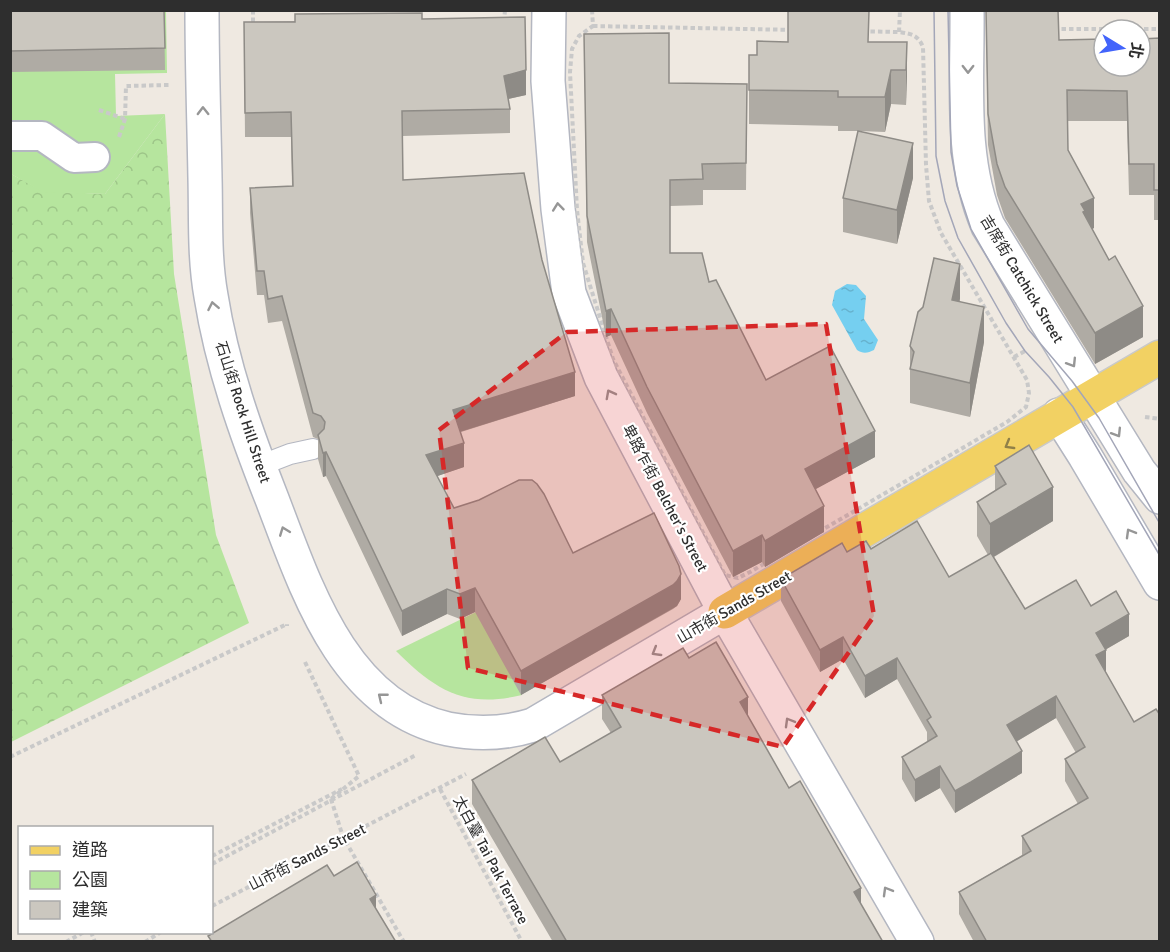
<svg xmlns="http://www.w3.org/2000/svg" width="1170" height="952" viewBox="0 0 1170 952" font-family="Signika,'Noto Sans TC',sans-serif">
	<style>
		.forest { fill: url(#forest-crowns) }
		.park { fill: #b6e59e }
		.water { fill: url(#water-ripples) }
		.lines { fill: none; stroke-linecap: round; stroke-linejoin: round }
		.service-casing { stroke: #b4b7c1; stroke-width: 22 }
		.pedestrian-casing { stroke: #b4b7c1; stroke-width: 32 }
		.tertiary-casing { stroke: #b4b7c1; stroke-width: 36 }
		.secondary-casing { stroke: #b4b7c1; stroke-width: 36 }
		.primary-casing { stroke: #c9c9c9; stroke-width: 36 }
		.path { stroke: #c9c9c9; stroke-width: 4; stroke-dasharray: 4.5 3; stroke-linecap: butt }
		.service { stroke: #fff; stroke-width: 20 }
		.pedestrian { stroke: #fff; stroke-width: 28 }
		.tertiary { stroke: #fff; stroke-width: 33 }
		.secondary { stroke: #fff; stroke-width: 33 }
		.primary { stroke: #f2d163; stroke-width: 33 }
		.tram { stroke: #a3a6b8; stroke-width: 1.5 }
		.wall { fill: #afaba4 }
		.shaded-wall { fill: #8e8b86 }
		.building { fill: #cbc7bf; stroke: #8e8b86; stroke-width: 1.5 }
		.oneway { stroke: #969696 }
		.oneway2 { stroke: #908048 }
		.marked { fill: #d62828; fill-opacity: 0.2; stroke: #d62828; stroke-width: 4.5; stroke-dasharray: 12 8; stroke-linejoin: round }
		.labels { text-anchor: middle; stroke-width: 4.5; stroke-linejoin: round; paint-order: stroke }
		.street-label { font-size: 15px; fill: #2e2e2e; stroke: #fff }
	</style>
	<defs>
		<pattern id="forest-crowns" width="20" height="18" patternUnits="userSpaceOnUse" patternTransform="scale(1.5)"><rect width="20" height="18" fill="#b6e59e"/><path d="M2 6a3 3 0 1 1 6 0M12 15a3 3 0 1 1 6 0" fill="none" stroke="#9dc588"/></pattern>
		<pattern id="water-ripples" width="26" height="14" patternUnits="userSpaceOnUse" patternTransform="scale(1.5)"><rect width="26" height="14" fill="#75cff0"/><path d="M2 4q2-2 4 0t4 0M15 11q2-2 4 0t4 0" fill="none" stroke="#66b2ce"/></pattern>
	</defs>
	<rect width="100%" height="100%" fill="#efe9e1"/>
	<polygon class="forest" points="165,114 174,274 216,535 249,623 11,742 11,174 43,191 105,194"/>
	<g class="park">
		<polygon points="11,11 166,11 167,73 115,74 116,116 165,114 105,194 43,192 11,174"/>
		<path d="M476,612l46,83c-57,14 -87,-5 -126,-44z"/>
	</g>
	<path class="water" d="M847,284l9,1 10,11 -2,23 14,21 -4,10c-6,3 -11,4 -17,0l-25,-45 3,-14z"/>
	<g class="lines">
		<g class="service-casing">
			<polyline id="service" points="259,466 290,454 313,449"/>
		</g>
		<g class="pedestrian-casing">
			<polyline id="pedestrian" points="10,136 42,136 74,158 95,157"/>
		</g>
		<g class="tertiary-casing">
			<polyline id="tertiary" points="1059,415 1085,456 1160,583"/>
		</g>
		<g class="secondary-casing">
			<g id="secondary">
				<path d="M202,10c0,56 2,112 3,168 1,39 -1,79 6,118 11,70 35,137 61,203 34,89 71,207 176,230 30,6 56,5 85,-4l192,-113"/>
				<polyline points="549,10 548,81 558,209 569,293 601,377 725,612 917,942"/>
				<path d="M967,10c1,71 -8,149 21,216l151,245 21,26"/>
			</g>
		</g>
		<g class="primary-casing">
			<polyline id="primary" points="725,612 1160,357"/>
		</g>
		<g class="path">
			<polyline points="253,10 253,22"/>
			<polyline points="592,10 593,26"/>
			<polyline points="504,22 505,10"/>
			<path d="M593,26l306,6c13,2 19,3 24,15l3,118 3,36 12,32 86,147 2,13 -3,14 -19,15 -257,150 -12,6 -13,-3 -112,-216 -30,-96 -6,-53 -7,-138 2,-23 7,-13z"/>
			<polyline points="1054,29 1160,29"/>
			<polyline points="899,32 900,10"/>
			<polyline points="99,110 125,119"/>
			<polyline points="119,137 125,119 126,86 169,85"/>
			<polyline points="1014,357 1027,350"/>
			<polyline points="1145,417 1160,419"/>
			<polyline points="305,662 359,776 331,799"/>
			<polyline points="10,757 287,624 287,626"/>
			<polyline points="440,789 522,942"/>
			<polyline points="331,799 343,837 404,942"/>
			<polyline points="212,856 342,789"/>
			<polyline points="212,864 416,755"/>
			<polyline points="212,906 466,774"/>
			<polyline points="91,932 95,942"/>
			<polyline points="66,942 84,932"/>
			<polyline points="145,942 161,932"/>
		</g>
		<use href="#service" class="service"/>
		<use href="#pedestrian" class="pedestrian"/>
		<use href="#tertiary" class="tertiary"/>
		<use href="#secondary" class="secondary"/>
		<use href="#primary" class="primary"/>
		<g class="tram">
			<polyline points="934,10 936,156 945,201 958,238 1006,323 1025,351 1049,377 1073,407 1160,556"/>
			<polyline points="948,10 951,152 957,186 971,229 1028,329 1072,381 1099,418 1160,524"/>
		</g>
	</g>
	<g class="wall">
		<polygon points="10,10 164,10 165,70 10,72"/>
		<polygon points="986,10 1059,40 1160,38 1160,220 1154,220 1154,195 1129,195 1127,121 1068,121 1068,150 1094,228 1092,229 1143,337 1095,364 1005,218 997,195 988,145"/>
		<polygon points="422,19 526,95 508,99 510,109 510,133 403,136 403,180 542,260 575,396 461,432 464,467 437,476 454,508 573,553 681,599 677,606 673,609 521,695 475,612 460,619 447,614 402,636 326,476 323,477 318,459 318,439 313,437 282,321 268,323 264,295 257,295 250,213 250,188 292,186 291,137 245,137 244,22"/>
		<polygon points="584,34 669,83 747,84 746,190 703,190 703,205 670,206 670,253 709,282 766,380 875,457 815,489 824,532 765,567 762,562 733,577 647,413 611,335 606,337 587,242"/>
		<polygon points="869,42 907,42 906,105 891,104 885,132 859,131 913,178 897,244 843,232 843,198 858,131 838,131 838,126 749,124 749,55 757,55"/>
		<polygon points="960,299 959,302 984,342 970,417 910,403 910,346"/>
		<polygon points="995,466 1053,521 994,557 1025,609 1091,606 1129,636 1105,650 1106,672 1160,942 974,942 959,914 959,892 1022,855 1022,836 1078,804 1065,781 1065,759 1076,753 1056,718 1016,742 1022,773 955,813 940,788 915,802 902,779 902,757 927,742 927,732 897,679 865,698 843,659 820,672 781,601 781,579 847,552 871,549 949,577 988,555 977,536 977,502 995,491"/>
		<polygon points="689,658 748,716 789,788 883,942 553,942 472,804 472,780 560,762 611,733 602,719 602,695"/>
	</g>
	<g class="shaded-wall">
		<polygon points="907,42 907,77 906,105 906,70"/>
		<polygon points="526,70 526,95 504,100 504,76"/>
		<polygon points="891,70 891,104 885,132 885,97"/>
		<polygon points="913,143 913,178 897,244 897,210"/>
		<polygon points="1094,198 1094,228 1085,233 1081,204"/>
		<polygon points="960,264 960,299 952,335 952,300"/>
		<polygon points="1143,306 1143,337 1095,364 1095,333"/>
		<polygon points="984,307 984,342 970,417 970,383"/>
		<polygon points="611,309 611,335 606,337 606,311"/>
		<polygon points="575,372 575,396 453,434 453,410"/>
		<polygon points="875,431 875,457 805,495 805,469"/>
		<polygon points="464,443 464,467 426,480 426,455"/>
		<polygon points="326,452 326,476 323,477 323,453"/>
		<polygon points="1053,487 1053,521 990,559 990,524"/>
		<polygon points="824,506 824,532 765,567 765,541"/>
		<polygon points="762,535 762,562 733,577 733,551"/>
		<polygon points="681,574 681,599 677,606 521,695 521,671"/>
		<polygon points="475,588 475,612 460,619 460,594"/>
		<polygon points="447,589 447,614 402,636 402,611"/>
		<polygon points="1129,614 1129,636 1096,655 1096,633"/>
		<polygon points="843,637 843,659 820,672 820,650"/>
		<polygon points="1106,650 1106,672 1096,655"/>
		<polygon points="897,658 897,679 865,698 865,676"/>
		<polygon points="1056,696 1056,718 1007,747 1007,725"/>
		<polygon points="748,697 748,721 740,702"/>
		<polygon points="1022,751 1022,773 955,813 955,791"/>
		<polygon points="940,766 940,788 915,802 915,780"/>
		<polygon points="861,888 861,912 854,892"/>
		<polygon points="376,895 376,916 370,899"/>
	</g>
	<g class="building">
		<polygon points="10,10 164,10 165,48 10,51"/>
		<polygon points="788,10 869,11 868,42 907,42 906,70 891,70 885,97 838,97 838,91 749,90 749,55 757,55 757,41 788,42"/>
		<polygon points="986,10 1058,10 1059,40 1104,39 1104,66 1140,66 1140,39 1160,38 1160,190 1154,190 1154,164 1129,164 1127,91 1067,90 1068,150 1094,198 1081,204 1085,211 1083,212 1109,260 1115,256 1143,306 1095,333 1005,187 997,164 988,114"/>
		<polygon points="422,13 422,19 525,17 526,70 504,76 510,109 402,111 403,180 524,173 542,260 575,372 453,410 464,443 426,455 454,508 479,500 519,480 532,480 537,484 544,494 573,553 654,513 679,566 681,574 677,581 673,585 521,671 475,588 460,594 447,589 402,611 326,452 323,453 318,435 324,429 325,422 321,416 313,413 282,296 268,299 264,271 257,271 250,188 293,186 291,112 245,113 244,22 295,22 295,14"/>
		<polygon points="669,33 669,83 747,84 746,163 702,164 703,179 670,180 670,253 702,253 709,282 716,280 766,380 830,346 875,431 805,469 824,506 765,541 762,535 733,551 647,387 611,309 606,311 587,216 584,34"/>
		<polygon points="858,131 913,143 897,210 843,198"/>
		<polygon points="934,258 960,264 952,300 984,307 970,383 910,369 914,352 910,346 918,312 923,307"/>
		<polygon points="1029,445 1053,487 990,524 977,502 1006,484 995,466"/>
		<polygon points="917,521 949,577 991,553 1025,609 1076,580 1091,606 1116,591 1129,614 1096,633 1106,650 1096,655 1134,722 1156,709 1160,715 1160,942 987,942 959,892 1031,851 1022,836 1088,798 1065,759 1085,747 1056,696 1007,725 1022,751 971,782 955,791 940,766 915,780 902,757 937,736 927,720 931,717 897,658 865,676 843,637 820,650 781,579 842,543 847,552 866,541 871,549"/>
		<polygon points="716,642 748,697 740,702 789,788 800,781 861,888 854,892 883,942 567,942 472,780 545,737 560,762 621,727 602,695 683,648 689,658"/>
		<polygon points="357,862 376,895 370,899 396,942 212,942 208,936 327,865 334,876"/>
	</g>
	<defs><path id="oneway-chevron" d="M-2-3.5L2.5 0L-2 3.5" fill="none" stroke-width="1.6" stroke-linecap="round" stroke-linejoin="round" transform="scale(1.5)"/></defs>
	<g class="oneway">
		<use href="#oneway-chevron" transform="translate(968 69) rotate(90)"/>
		<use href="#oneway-chevron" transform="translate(203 111) rotate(-91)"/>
		<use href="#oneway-chevron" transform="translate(558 207) rotate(-96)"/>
		<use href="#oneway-chevron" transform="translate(213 306) rotate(-101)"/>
		<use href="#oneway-chevron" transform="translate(1072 363) rotate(58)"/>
		<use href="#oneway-chevron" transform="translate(610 394) rotate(-118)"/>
		<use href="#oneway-chevron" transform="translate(1117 433) rotate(58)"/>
		<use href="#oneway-chevron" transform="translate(284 531) rotate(-111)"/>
		<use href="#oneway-chevron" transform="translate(1130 533) rotate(-120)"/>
		<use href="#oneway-chevron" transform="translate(656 652) rotate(149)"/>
		<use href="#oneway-chevron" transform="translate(382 697) rotate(-141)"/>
		<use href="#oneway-chevron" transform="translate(789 722) rotate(-120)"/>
		<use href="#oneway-chevron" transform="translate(887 891) rotate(-120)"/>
	</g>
	<use class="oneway2" href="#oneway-chevron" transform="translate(1009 445) rotate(150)"/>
	<path class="marked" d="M826,324l48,292 -91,131 -315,-79 -29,-238 128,-98z"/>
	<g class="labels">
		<g class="street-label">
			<text transform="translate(1022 279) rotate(59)" y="5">吉席街 Catchick Street</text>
			<text transform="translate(243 412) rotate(72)" y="5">石山街 Rock Hill Street</text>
			<text transform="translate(665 498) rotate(62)" y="5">卑路乍街 Belcher's Street</text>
			<text transform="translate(734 607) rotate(-30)" y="5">山市街 Sands Street</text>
			<text transform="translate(307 857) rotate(-27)" y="5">山市街 Sands Street</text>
			<text transform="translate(491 860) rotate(62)" y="5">太白臺 Tai Pak Terrace</text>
		</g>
	</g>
	<rect width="1170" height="952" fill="none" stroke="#2e2e2e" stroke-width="24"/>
	<rect x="18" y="826" width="195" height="108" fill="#ffffff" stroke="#ababab" stroke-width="1.5"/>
	<rect x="30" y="846" width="30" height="9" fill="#f2d163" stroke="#ababab" stroke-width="1.5"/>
	<text x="72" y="856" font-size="18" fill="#2e2e2e">道路</text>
	<rect x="30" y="871" width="30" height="18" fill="#b6e59e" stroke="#ababab" stroke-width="1.5"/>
	<text x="72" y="886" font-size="18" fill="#2e2e2e">公園</text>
	<rect x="30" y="901" width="30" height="18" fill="#cbc7bf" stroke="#ababab" stroke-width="1.5"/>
	<text x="72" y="916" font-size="18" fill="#2e2e2e">建築</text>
	<g transform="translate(1122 48) rotate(101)"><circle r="28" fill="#ffffff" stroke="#ababab" stroke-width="1.5"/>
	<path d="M0-4.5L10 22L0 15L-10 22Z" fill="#4264fb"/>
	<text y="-9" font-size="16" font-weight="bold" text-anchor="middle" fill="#2e2e2e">北</text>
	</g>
</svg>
